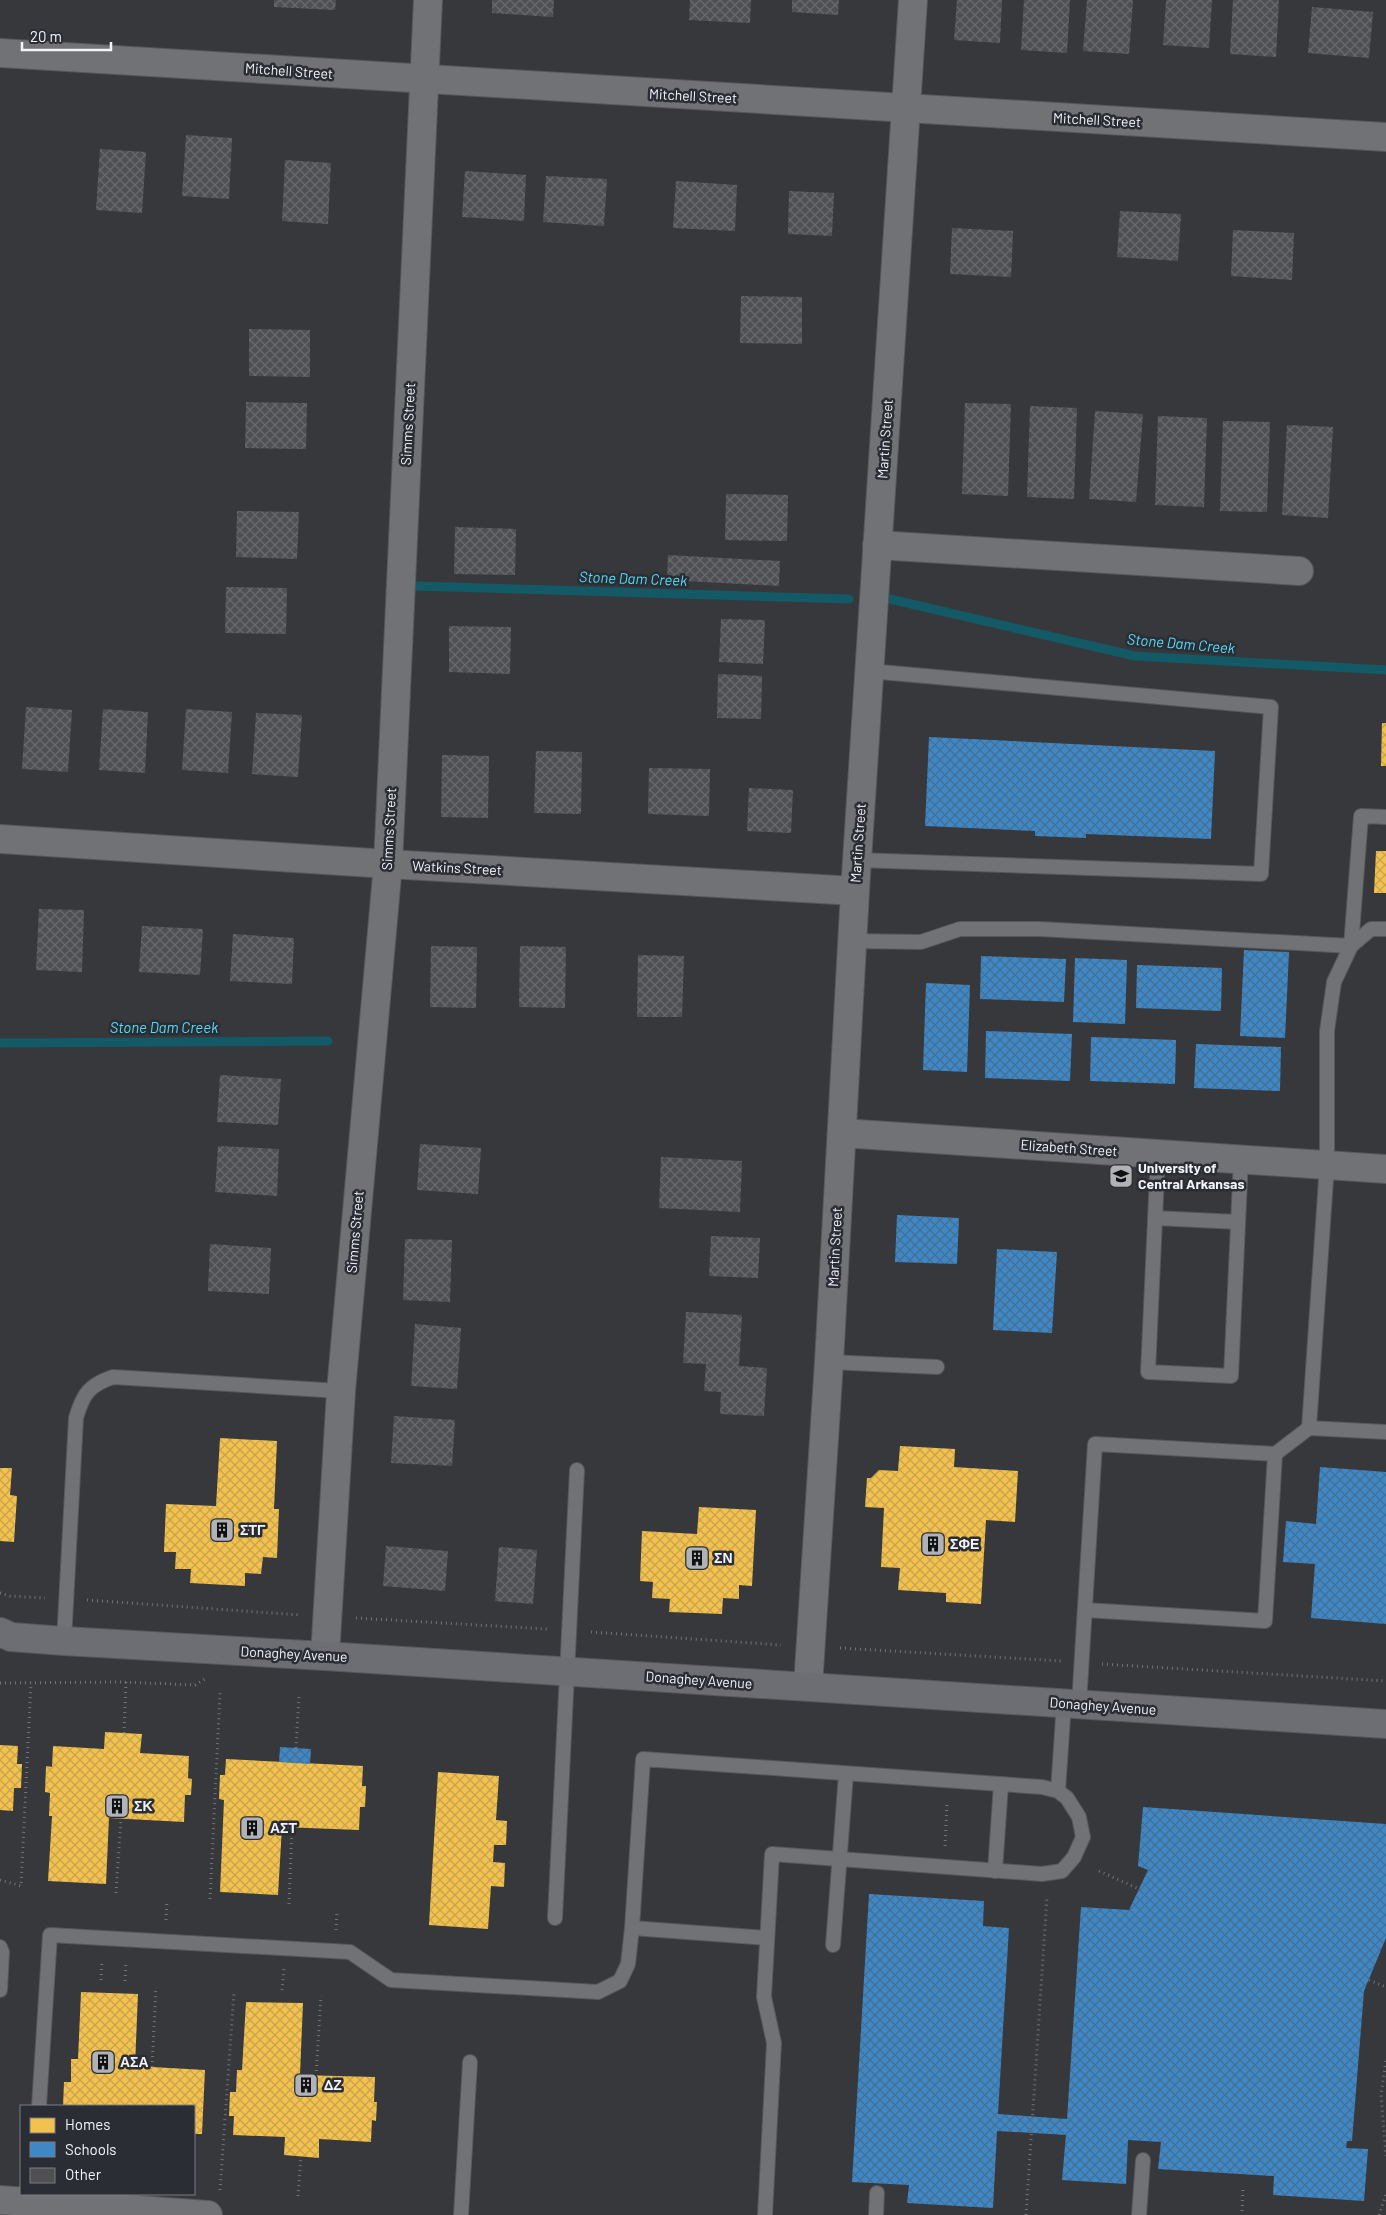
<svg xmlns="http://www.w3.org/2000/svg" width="1386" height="2215" viewBox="0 0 1386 2215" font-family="Barlow,sans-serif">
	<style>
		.homes { fill: url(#homes-cross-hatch) }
		.schools { fill: url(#schools-cross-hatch) }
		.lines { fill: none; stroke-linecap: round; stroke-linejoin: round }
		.stream { stroke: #135a66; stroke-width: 9 }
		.building { fill: url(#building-cross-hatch) }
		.lane-casing { stroke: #55575b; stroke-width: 16 }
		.street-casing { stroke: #55575b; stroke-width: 30 }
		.secondary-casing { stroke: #55575b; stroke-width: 30 }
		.path { stroke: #737477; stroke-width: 3; stroke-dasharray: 1 4; stroke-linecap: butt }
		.lane { stroke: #707275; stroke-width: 14 }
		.street { stroke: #707275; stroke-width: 28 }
		.secondary { stroke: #6d6e73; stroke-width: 28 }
		.labels { text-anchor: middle; stroke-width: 5; stroke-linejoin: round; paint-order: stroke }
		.street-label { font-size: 14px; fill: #f2f4f9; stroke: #2a2d34 }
		.poi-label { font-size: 14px; font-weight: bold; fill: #f2f4f9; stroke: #2a2d34; text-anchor: start }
		.water-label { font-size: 15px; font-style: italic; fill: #55dcf6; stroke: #2a2d34 }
	</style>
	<defs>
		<pattern id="homes-cross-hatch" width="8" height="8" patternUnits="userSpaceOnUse" patternTransform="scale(1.25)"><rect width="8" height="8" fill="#f2c14e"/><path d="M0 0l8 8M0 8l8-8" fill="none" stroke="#c8a34d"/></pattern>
		<pattern id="schools-cross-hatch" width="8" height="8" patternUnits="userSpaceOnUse" patternTransform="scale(1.25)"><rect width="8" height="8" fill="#3f88c5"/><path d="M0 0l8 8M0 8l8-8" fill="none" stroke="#436f94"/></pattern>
		<pattern id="building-cross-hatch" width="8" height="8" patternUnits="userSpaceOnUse" patternTransform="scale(1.25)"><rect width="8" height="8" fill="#4e5053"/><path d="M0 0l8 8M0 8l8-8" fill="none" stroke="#686a6c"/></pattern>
	</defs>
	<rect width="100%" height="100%" fill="#36383c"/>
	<g class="homes">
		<polygon points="1382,723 1386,723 1386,766 1381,766"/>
		<polygon points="1376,851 1386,851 1386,893 1374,893"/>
		<polygon points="220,1438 277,1441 274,1509 279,1509 277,1558 263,1557 261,1574 245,1573 245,1586 190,1583 191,1569 175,1569 176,1552 164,1552 166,1504 216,1506"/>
		<polygon points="900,1446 955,1449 954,1467 1018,1471 1015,1522 986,1520 981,1604 946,1602 946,1593 898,1590 900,1568 881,1567 884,1508 865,1507 867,1478 871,1478 879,1470 898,1471"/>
		<polygon points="0,1468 12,1468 10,1495 17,1496 14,1542 0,1541"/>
		<polygon points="699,1507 756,1510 752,1586 739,1585 739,1599 723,1598 722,1614 669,1612 670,1599 652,1598 653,1582 640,1581 642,1531 697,1534"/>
		<polygon points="105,1732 142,1734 140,1753 189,1756 188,1778 192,1779 191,1795 185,1795 184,1822 109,1818 106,1884 48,1881 52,1816 49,1816 50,1793 45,1792 46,1766 52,1767 53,1746 104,1749"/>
		<polygon points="0,1745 18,1746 17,1764 22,1764 21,1788 14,1788 13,1811 0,1810"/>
		<polygon points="226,1759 363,1766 362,1786 366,1786 365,1807 360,1807 359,1830 282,1827 278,1895 220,1892 224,1800 219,1799 220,1775 225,1775"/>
		<polygon points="438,1772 499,1776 496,1820 507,1821 506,1845 494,1845 493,1862 505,1863 504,1887 491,1886 488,1929 429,1925"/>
		<polygon points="81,1992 138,1994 135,2066 205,2070 202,2134 194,2134 194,2106 63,2106 64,2082 71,2082 71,2059 78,2059"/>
		<polygon points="246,2002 303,2003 300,2075 375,2077 374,2102 377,2102 376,2121 372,2120 371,2142 319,2139 319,2158 284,2155 285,2137 233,2135 234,2116 229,2116 230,2092 236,2092 237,2070 242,2070"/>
	</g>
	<g class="schools">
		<polygon points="929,737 1215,751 1211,839 1086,834 1086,838 1035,836 1035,831 925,826"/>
		<polygon points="1244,950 1289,952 1285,1038 1240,1036"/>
		<polygon points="981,956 1066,959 1064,1002 980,999"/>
		<polygon points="1075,958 1127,960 1125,1024 1073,1022"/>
		<polygon points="1137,965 1222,968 1221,1011 1136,1008"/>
		<polygon points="926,983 970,985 967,1072 923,1070"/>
		<polygon points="986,1031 1072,1034 1070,1081 985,1078"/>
		<polygon points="1091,1037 1176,1040 1175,1084 1090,1081"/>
		<polygon points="1196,1044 1281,1047 1280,1091 1194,1088"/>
		<polygon points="897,1215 959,1218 957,1264 895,1262"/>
		<polygon points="997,1249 1057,1252 1052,1333 993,1330"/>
		<polygon points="1320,1467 1386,1472 1386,1624 1311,1618 1315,1564 1283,1562 1286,1521 1316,1524"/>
		<polygon points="280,1747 311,1749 310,1764 279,1762"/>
		<polygon points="1143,1807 1386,1824 1386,1938 1364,1991 1352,2141 1347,2141 1346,2148 1368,2149 1364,2201 1273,2195 1274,2176 1158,2169 1161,2142 1128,2140 1126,2184 1062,2180 1066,2135 997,2131 993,2208 907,2203 909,2185 852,2182 869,1894 984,1901 983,1926 1009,1928 998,2114 1067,2119 1081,1907 1129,1910 1148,1870 1138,1866"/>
	</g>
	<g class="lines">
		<g class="stream">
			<polyline points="416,586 849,599"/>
			<polyline points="890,599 1135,656 1386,670"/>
			<polyline points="0,1043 328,1041"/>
		</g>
	</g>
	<g class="building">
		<polygon points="274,0 336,0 335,10 274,7"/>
		<polygon points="492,0 554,0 553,17 492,13"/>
		<polygon points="690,0 751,0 750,23 689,20"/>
		<polygon points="792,0 839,0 838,15 792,12"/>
		<polygon points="957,0 1002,0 1000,43 954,40"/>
		<polygon points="1024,0 1070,0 1067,53 1021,50"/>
		<polygon points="1087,0 1133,0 1129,54 1083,51"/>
		<polygon points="1166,0 1212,0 1209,48 1163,45"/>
		<polygon points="1233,0 1279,0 1276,57 1230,54"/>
		<polygon points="1312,7 1373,12 1369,58 1308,53"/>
		<polygon points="186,135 232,138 229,199 182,196"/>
		<polygon points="100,149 146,152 142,213 96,210"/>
		<polygon points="285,160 331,163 328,224 282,221"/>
		<polygon points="465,171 526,175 524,221 462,217"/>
		<polygon points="546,176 607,179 604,226 543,222"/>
		<polygon points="676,181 737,185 735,231 673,228"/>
		<polygon points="789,191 834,193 832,236 788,234"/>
		<polygon points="1120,211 1181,214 1178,261 1117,257"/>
		<polygon points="952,228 1013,231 1011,277 950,274"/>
		<polygon points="1233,230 1294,233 1292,280 1231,276"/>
		<polygon points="741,296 802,297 802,344 740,343"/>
		<polygon points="249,329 310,330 310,377 249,376"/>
		<polygon points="246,402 307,403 306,449 245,448"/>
		<polygon points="965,403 1011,404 1008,496 962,494"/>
		<polygon points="1030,406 1077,408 1074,499 1027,497"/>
		<polygon points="1095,411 1143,414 1136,502 1089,499"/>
		<polygon points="1158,416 1207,418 1204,507 1155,505"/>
		<polygon points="1223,421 1270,422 1267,512 1220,511"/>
		<polygon points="1287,425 1333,427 1328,518 1282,515"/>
		<polygon points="726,494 788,495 787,541 725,540"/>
		<polygon points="237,511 299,512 297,559 236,557"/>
		<polygon points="455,527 516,529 515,575 454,574"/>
		<polygon points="668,555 780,561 779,586 667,580"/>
		<polygon points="226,587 287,588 286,634 225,633"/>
		<polygon points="721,619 765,620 763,664 719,662"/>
		<polygon points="449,626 511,627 510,674 449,672"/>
		<polygon points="718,674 762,676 761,719 717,718"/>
		<polygon points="26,707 72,710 68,772 22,769"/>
		<polygon points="103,709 148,712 145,773 99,770"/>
		<polygon points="186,709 232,712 228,773 182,770"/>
		<polygon points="256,713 302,715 298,777 252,774"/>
		<polygon points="536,751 582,752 581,814 534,813"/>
		<polygon points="442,755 489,756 488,818 441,817"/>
		<polygon points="649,768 710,769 709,816 648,814"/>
		<polygon points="749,788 793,790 791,833 747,831"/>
		<polygon points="39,909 84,910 82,972 36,970"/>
		<polygon points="142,926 203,929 200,975 139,972"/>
		<polygon points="233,934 294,938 292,984 230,981"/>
		<polygon points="431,946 477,947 476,1008 430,1007"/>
		<polygon points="520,946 566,947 565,1008 519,1007"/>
		<polygon points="638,955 684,956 682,1017 637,1017"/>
		<polygon points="220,1075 281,1079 278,1125 217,1122"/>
		<polygon points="420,1144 481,1148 478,1194 417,1190"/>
		<polygon points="218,1146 279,1149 277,1196 215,1192"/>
		<polygon points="661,1157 742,1161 740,1212 659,1208"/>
		<polygon points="711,1236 760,1238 758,1278 709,1276"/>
		<polygon points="405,1239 452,1240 450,1302 403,1300"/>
		<polygon points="210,1244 271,1248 269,1294 208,1291"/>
		<polygon points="686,1312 742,1315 739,1366 767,1368 764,1416 720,1414 721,1392 704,1391 706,1364 683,1363"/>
		<polygon points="415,1324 461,1328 457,1389 411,1386"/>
		<polygon points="394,1416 455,1420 452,1466 391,1463"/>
		<polygon points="386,1546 448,1551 445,1591 383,1586"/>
		<polygon points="499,1547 537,1550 533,1604 495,1601"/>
	</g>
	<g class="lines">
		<g class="lane-casing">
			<g id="lane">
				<polyline points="857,860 1261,874 1271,707 869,671"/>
				<polyline points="852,941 921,942 960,929 1040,929 1351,946 1361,816 1386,817"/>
				<polyline points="1158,1154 1148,1372 1231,1376 1241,1159"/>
				<polyline points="1155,1218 1238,1222"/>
				<polyline points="829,1362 937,1367"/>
				<polyline points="1309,1428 1327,1165 1327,1031 1334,982 1351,946 1371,929 1386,929"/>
				<polyline points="1085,1610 1265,1621 1275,1454"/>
				<path d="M64,1641l12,-223c7,-24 13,-33 37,-41l228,14"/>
				<polyline points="1079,1704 1095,1444 1275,1454 1309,1428 1386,1432"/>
				<polyline points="1058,1791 1064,1703"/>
				<polyline points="995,1871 1001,1784"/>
				<polyline points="555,1918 577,1470"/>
				<polyline points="632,1928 767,1938"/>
				<polyline points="833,1945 846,1774"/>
				<polyline points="0,1947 2,1952 0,1990"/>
				<polyline points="39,2106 50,1935 350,1952 391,1980 598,1992 620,1981 628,1964 632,1928 643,1759 1042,1787 1058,1791 1067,1798 1079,1817 1083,1837 1074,1857 1062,1871 1042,1874 772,1854 764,1997 774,2043 765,2215"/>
				<polyline points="461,2215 470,2062"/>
				<polyline points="876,2215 877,2193"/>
				<polyline points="1139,2215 1143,2160"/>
			</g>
		</g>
		<g class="street-casing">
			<g id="street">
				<polyline points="0,53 1386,137"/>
				<polyline points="877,545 1299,571"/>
				<polyline points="0,839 388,864 855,891"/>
				<polyline points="842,1133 1386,1169"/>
				<polyline points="325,1656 341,1391 388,864 428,0"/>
				<polyline points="808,1686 829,1362 855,891 913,0"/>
				<polyline points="0,2200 208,2215"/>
			</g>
		</g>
		<g class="secondary-casing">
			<polyline id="secondary" points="0,1632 11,1637 64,1641 325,1656 1386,1724"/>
		</g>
		<g class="path">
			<polyline points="0,1593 10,1596 45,1598"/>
			<polyline points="87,1600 300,1615"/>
			<polyline points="356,1618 547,1629"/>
			<polyline points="591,1632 781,1645"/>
			<polyline points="840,1648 1061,1661"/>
			<polyline points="1102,1664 1386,1681"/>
			<polyline points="0,1683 121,1682 195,1685 205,1679"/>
			<polyline points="124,1733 126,1682"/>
			<polyline points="295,1763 299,1697"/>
			<polyline points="945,1846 947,1803"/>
			<polyline points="1099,1871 1139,1889"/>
			<polyline points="0,1880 21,1886 31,1683"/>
			<polyline points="116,1893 121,1818"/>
			<polyline points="210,1899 220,1693"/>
			<polyline points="289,1904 292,1827"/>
			<polyline points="166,1920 167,1900"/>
			<polyline points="336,1930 337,1911"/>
			<polyline points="101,1980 102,1960"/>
			<polyline points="1369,1980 1386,1987"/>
			<polyline points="125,1981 126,1962"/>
			<polyline points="282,1990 284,1969"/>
			<polyline points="1386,2061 1381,2095 1386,2156"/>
			<polyline points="152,2067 156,1987"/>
			<polyline points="316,2076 321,1996"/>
			<polyline points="220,2190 234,1992"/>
			<polyline points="298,2196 301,2156"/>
			<polyline points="1242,2211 1243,2187"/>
			<polyline points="1026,2215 1047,1897"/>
			<polyline points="1379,2215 1386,2194"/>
		</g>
		<use href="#lane" class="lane"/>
		<use href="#street" class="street"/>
		<use href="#secondary" class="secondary"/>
	</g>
	<defs>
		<g id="university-square" transform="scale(1.25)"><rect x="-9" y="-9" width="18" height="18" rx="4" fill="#b0b2b7" stroke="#2a2d34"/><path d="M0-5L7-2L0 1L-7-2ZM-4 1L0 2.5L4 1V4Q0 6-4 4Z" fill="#111"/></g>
		<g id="building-square" transform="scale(1.25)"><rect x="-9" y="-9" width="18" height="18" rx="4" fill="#b0b2b7" stroke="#2a2d34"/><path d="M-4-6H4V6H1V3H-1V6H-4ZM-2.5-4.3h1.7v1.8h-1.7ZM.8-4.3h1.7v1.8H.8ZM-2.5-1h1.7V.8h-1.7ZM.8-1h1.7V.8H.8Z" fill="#111"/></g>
	</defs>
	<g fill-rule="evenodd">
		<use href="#university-square" x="1121" y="1176"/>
		<use href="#building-square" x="222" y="1530"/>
		<use href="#building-square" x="933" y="1544"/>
		<use href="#building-square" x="697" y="1558"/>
		<use href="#building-square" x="117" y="1806"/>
		<use href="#building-square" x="252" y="1828"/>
		<use href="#building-square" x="103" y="2062"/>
		<use href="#building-square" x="306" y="2085"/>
	</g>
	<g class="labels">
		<g class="street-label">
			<text transform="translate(289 71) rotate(4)" y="5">Mitchell Street</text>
			<text transform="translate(693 96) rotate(3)" y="5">Mitchell Street</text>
			<text transform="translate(1097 120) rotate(3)" y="5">Mitchell Street</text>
			<text transform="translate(408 424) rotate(-87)" y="5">Simms Street</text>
			<text transform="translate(885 439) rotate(-86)" y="5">Martin Street</text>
			<text transform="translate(389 829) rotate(-87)" y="5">Simms Street</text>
			<text transform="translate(858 843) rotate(-86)" y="5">Martin Street</text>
			<text transform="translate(457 868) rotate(3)" y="5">Watkins Street</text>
			<text transform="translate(1069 1148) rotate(4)" y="5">Elizabeth Street</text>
			<text transform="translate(355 1232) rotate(-85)" y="5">Simms Street</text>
			<text transform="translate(835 1247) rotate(-87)" y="5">Martin Street</text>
			<text transform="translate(294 1654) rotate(3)" y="5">Donaghey Avenue</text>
			<text transform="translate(699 1680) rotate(4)" y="5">Donaghey Avenue</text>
			<text transform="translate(1103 1706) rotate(4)" y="5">Donaghey Avenue</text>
		</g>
		<g class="poi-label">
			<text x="1138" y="1173">University of<tspan x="1138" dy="16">Central Arkansas</tspan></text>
			<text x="240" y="1535">ΣΤΓ</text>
			<text x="950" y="1549">ΣΦΕ</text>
			<text x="714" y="1563">ΣΝ</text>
			<text x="134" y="1811">ΣΚ</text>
			<text x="270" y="1833">ΑΣΤ</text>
			<text x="120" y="2067">ΑΣΑ</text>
			<text x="324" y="2090">ΔΖ</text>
		</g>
		<g class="water-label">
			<text transform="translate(633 579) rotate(2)" y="5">Stone Dam Creek</text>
			<text transform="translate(1181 644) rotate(5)" y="5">Stone Dam Creek</text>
			<text x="164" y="1033">Stone Dam Creek</text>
		</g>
	</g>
	<rect x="20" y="2105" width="175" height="90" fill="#2a2d34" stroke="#7a7d83"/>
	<rect x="30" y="2118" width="25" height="15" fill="#f2c14e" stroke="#7a7d83"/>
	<text x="65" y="2130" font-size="15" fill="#f2f4f9">Homes</text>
	<rect x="30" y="2142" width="25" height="15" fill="#3f88c5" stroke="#7a7d83"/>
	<text x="65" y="2155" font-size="15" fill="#f2f4f9">Schools</text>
	<rect x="30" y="2168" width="25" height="15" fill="#4e5053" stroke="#7a7d83"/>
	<text x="65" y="2180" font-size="15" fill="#f2f4f9">Other</text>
	<path d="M22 42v8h89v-8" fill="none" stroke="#f2f4f9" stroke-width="2.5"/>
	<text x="30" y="42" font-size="15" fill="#f2f4f9" stroke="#2a2d34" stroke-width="4" paint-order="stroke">20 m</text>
</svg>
